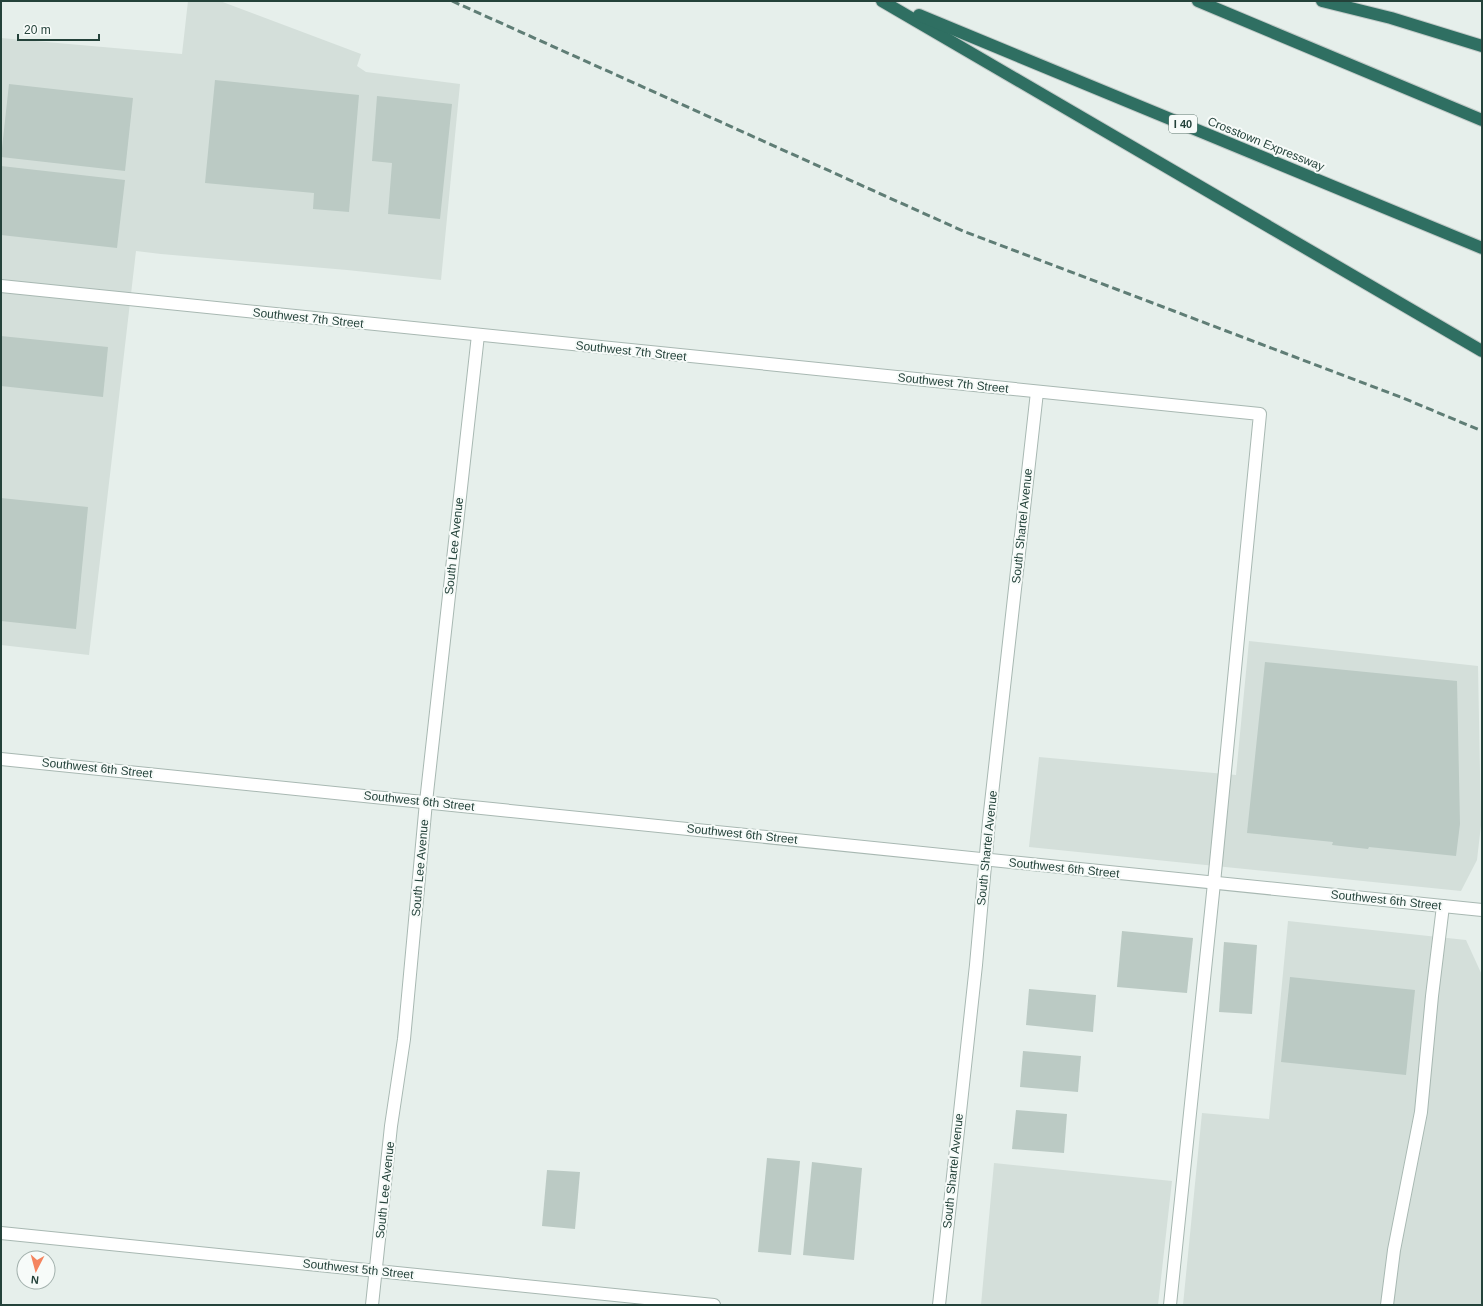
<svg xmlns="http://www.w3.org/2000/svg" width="1483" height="1306" viewBox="0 0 1483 1306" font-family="Arial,sans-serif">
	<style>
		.built { fill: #d4dfda }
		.building { fill: #bbcac4 }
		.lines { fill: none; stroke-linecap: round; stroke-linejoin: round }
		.minor-casing { stroke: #a8b8b2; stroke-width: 14 }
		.highway-casing { stroke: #c2cac8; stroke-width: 14 }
		.minor { stroke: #fff; stroke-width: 12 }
		.highway { stroke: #2f6f62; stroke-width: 12 }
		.rail { stroke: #5f7d75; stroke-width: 3; stroke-dasharray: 8 4; stroke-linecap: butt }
		.labels { text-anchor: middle; stroke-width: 4; stroke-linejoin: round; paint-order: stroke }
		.shield { fill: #f7fbf9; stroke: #637a73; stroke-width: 1 }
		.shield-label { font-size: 11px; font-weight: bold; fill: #24423a }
		.street-label { font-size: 12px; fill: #24423a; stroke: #f7fbf9 }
	</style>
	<rect width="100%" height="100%" fill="#e6efeb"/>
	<g class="built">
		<polygon points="188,1 220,1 361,54 357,66 366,72 460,84 441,280 347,270 161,254 136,251 89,655 1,645 1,38 182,54"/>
		<polygon points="1249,641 1478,666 1481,825 1477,860 1461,891 1029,847 1039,757 1236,775"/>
		<polygon points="1288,921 1466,940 1482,975 1482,1305 1183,1305 1202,1113 1269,1119"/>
		<polygon points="994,1163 1172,1181 1158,1305 981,1305"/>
	</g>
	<g class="building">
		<polygon points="215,80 359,95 349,212 313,209 314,193 205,183"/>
		<polygon points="9,84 133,98 125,171 1,157"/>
		<polygon points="377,96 452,104 440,219 388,214 392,163 372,161"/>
		<polygon points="1,166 125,180 117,248 1,235"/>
		<polygon points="1,336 108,347 103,397 1,386"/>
		<polygon points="1,498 88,507 76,629 1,621"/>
		<polygon points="1265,662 1457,681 1460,824 1456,856 1369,847 1368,849 1332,845 1333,842 1247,833"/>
		<polygon points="1122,931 1193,938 1187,993 1117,987"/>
		<polygon points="1224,942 1257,945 1252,1014 1219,1012"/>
		<polygon points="1290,977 1415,990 1406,1075 1281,1062"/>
		<polygon points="1029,989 1096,995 1093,1032 1026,1025"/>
		<polygon points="1023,1051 1081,1056 1078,1092 1020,1087"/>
		<polygon points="1016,1110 1067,1114 1064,1153 1012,1149"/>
		<polygon points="767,1158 800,1161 791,1255 758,1252"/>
		<polygon points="812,1162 862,1168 854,1260 803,1255"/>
		<polygon points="547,1170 580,1172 575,1229 542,1226"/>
	</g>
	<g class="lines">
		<g class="minor-casing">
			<g id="minor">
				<polyline points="1,286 1260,414 1214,883 1170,1305"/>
				<polyline points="1,759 1482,910"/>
				<polyline points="1,1233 714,1305"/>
				<polyline points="372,1305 391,1126 404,1039 426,802 478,335"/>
				<polyline points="939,1305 976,965 989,821 1037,392"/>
				<polyline points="1387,1305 1394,1250 1421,1112 1432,996 1443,906"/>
			</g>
		</g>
		<g class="highway-casing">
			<g id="highway">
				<polyline points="882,1 1482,351"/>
				<polyline points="1198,1 1482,120"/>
				<polyline points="1322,1 1391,18 1482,46"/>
				<polyline points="919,15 1482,248"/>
			</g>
		</g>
		<use href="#minor" class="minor"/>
		<use href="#highway" class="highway"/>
		<polyline class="rail" points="452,1 963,231 1403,398 1482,431"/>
	</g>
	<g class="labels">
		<rect class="shield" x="1169" y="115" width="28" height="18" rx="3"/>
		<g class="shield-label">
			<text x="1183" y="128">I 40</text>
		</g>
		<g class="street-label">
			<text transform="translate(1266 144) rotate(22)" y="4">Crosstown Expressway</text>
			<text transform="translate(308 318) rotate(6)" y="4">Southwest 7th Street</text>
			<text transform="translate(631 351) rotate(6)" y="4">Southwest 7th Street</text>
			<text transform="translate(953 383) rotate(6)" y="4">Southwest 7th Street</text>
			<text transform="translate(1022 526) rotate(-84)" y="4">South Shartel Avenue</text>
			<text transform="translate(454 546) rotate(-84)" y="4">South Lee Avenue</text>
			<text transform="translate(97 768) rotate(6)" y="4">Southwest 6th Street</text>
			<text transform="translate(419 801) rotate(6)" y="4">Southwest 6th Street</text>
			<text transform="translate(742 834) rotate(6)" y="4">Southwest 6th Street</text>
			<text transform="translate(987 848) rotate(-84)" y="4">South Shartel Avenue</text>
			<text transform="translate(420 868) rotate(-85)" y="4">South Lee Avenue</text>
			<text transform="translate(1064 868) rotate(6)" y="4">Southwest 6th Street</text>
			<text transform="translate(1386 900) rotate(6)" y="4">Southwest 6th Street</text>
			<text transform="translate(953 1171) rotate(-84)" y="4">South Shartel Avenue</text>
			<text transform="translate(385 1190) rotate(-84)" y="4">South Lee Avenue</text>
			<text transform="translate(358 1269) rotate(6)" y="4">Southwest 5th Street</text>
		</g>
	</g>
	<rect width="1483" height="1306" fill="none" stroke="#24423a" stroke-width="4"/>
	<g transform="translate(36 1270) rotate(186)"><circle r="19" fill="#f7fbf9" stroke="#a3b1ad"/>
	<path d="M0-3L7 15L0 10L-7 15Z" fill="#f4845f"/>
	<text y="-6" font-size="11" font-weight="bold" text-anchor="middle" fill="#24423a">N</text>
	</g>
	<path d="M18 34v6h81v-6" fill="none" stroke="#24423a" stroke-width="2"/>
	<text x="24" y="34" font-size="12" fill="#24423a" stroke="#f7fbf9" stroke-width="3" paint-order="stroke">20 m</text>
</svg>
